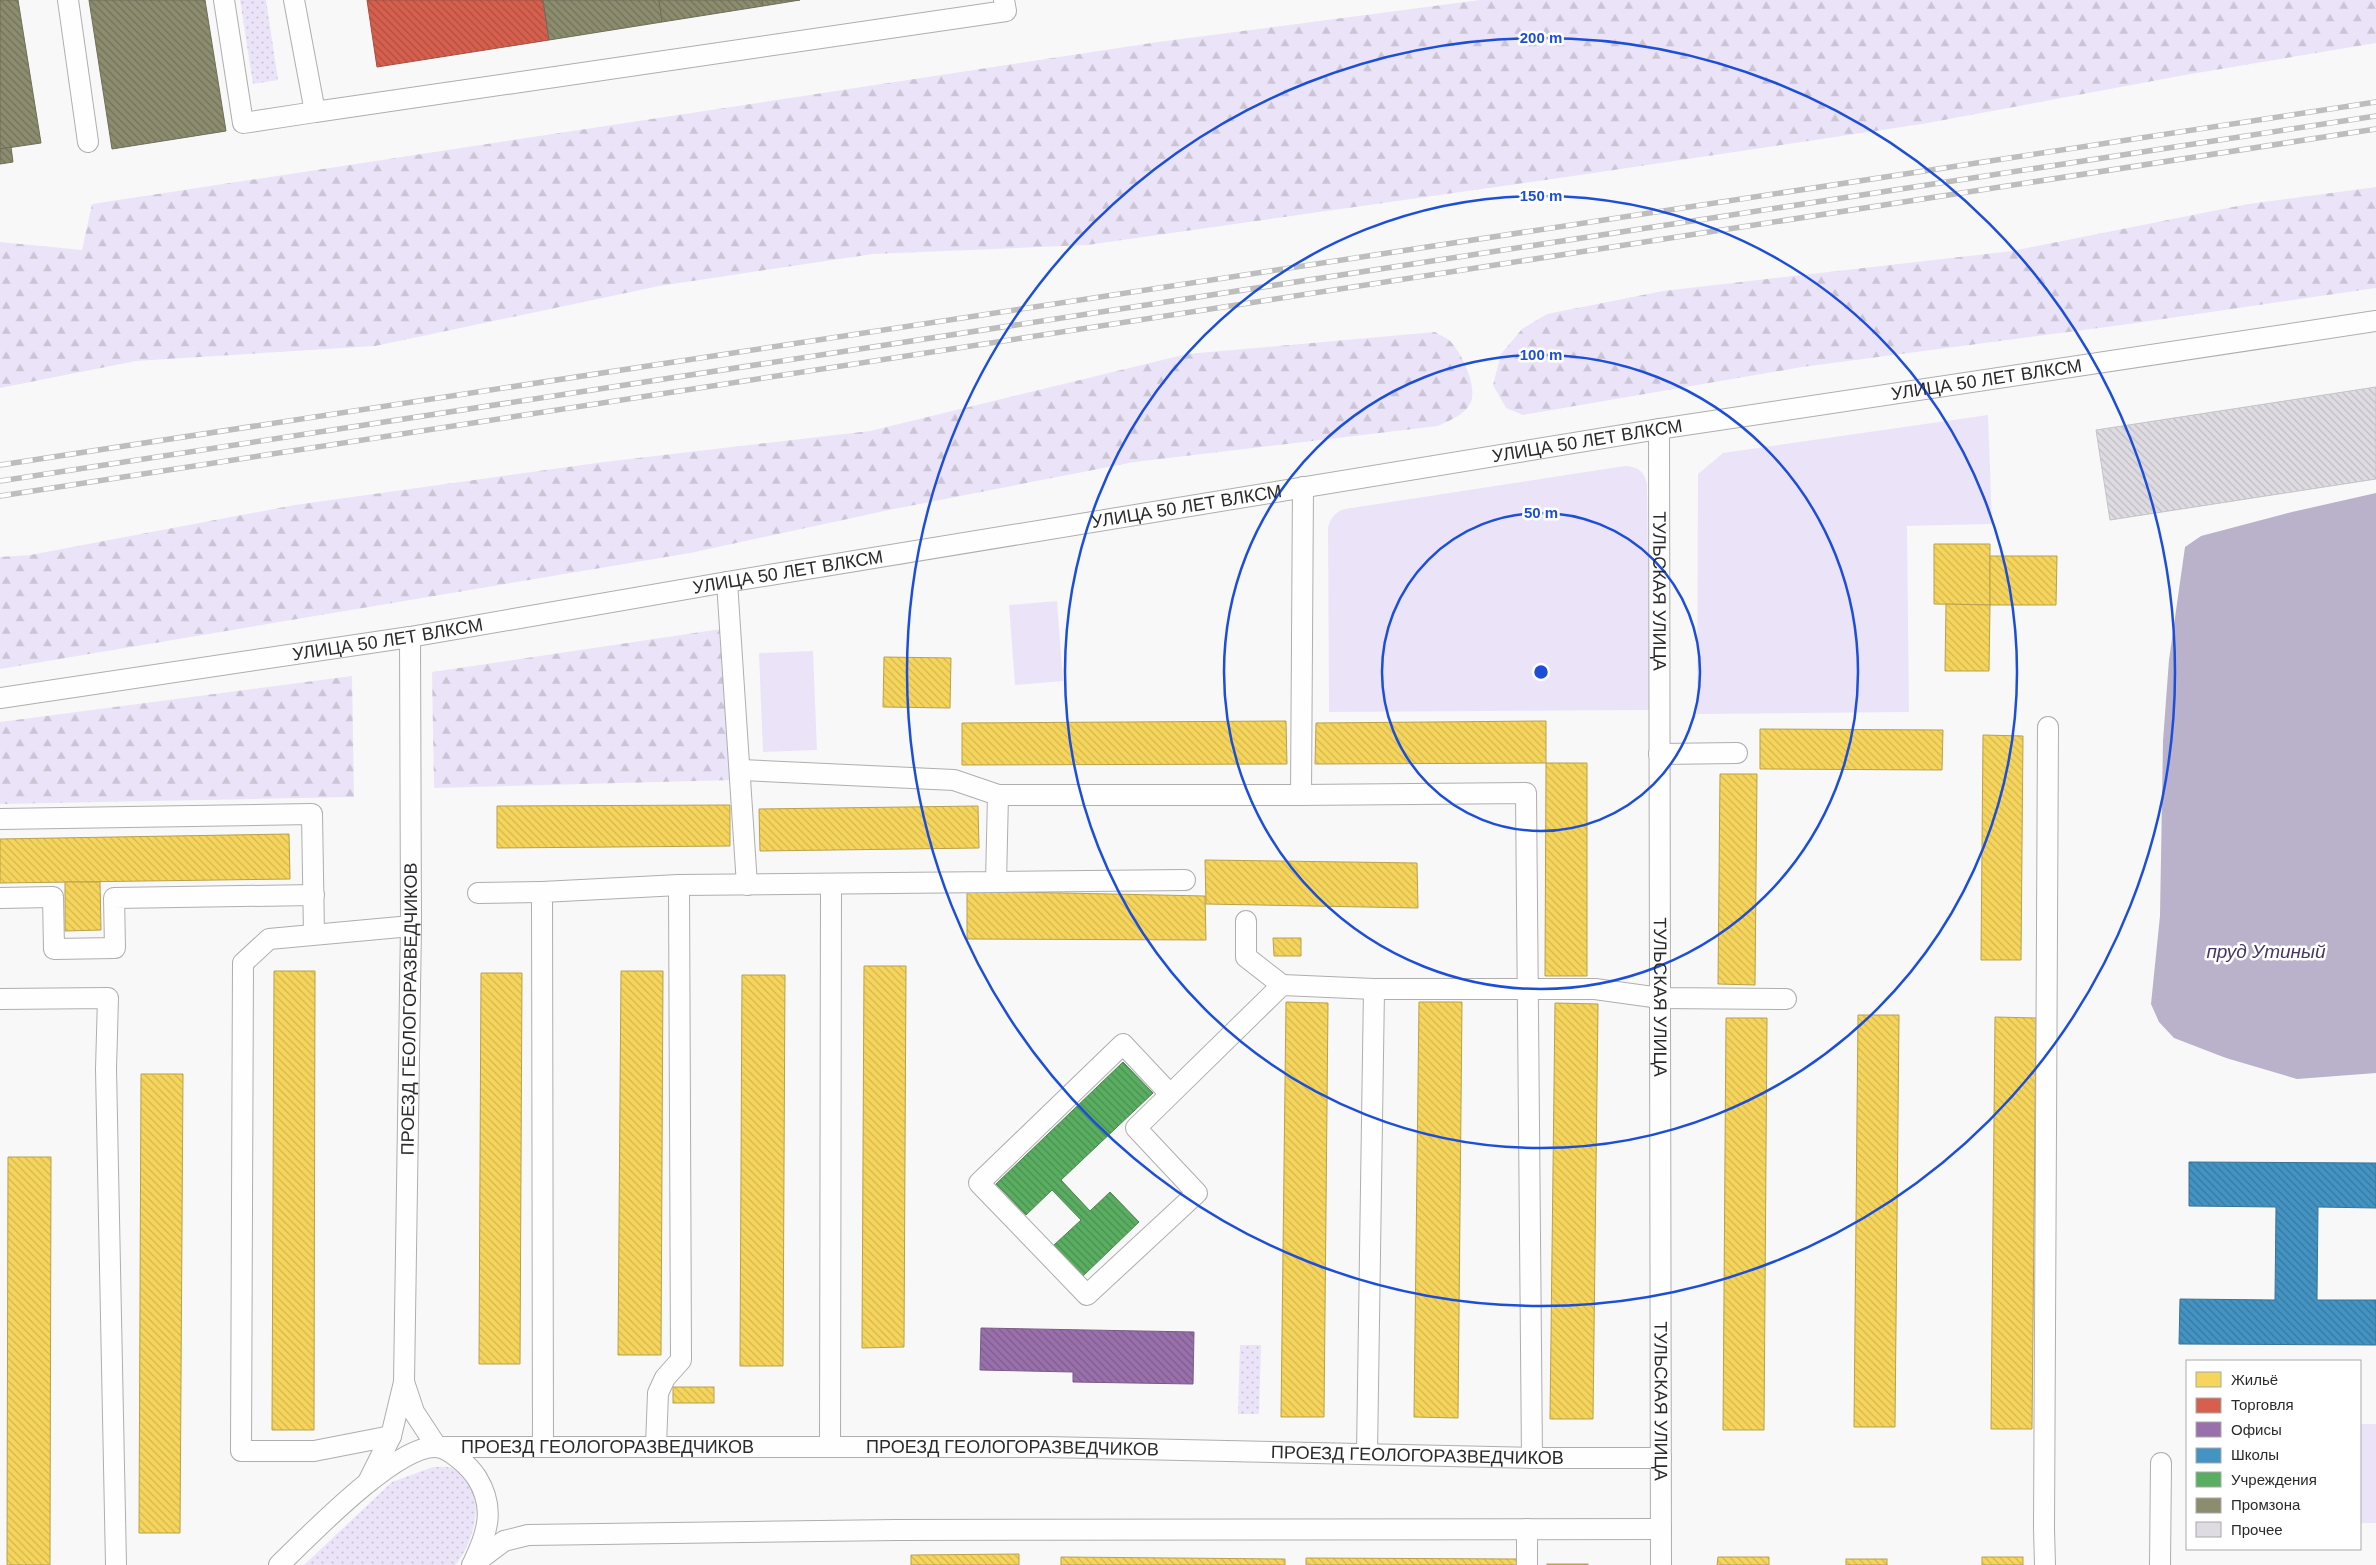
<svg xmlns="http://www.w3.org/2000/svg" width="2376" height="1565" viewBox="0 0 2376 1565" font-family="Arial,sans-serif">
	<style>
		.grass { fill: url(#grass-dots) }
		.forest { fill: url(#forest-firs) }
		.park { fill: #ebe4f8 }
		.water { fill: #bab1ca }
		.homes { fill: url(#homes-back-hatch); stroke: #b9a14d }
		.shops { fill: url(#shops-back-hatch); stroke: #a25043 }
		.offices { fill: url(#offices-back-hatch); stroke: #785b85 }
		.schools { fill: url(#schools-back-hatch); stroke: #3c7395 }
		.public { fill: url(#public-back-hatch); stroke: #4c8651 }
		.industry { fill: url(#industry-back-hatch); stroke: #6f6e5a }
		.building { fill: url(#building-back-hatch); stroke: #c4c4c5 }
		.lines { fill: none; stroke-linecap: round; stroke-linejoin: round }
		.minor-casing { stroke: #aeaeaf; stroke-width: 22 }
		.minor { stroke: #fefefe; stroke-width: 20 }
		.rail-casing { stroke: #bdbdbe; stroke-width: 5.5 }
		.rail { stroke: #fff; stroke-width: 4; stroke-dasharray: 11; stroke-linecap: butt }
		.ring { fill: none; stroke: #1d4ed8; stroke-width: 2.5 }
		.labels { text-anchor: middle; stroke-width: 5; stroke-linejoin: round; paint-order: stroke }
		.street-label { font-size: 18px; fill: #2a292b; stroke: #fff }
		.water-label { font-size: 19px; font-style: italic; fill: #473565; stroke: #fff }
		.centre { fill: #1d4ed8; stroke: #fff; stroke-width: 2.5 }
		.ring-label { font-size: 15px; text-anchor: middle; font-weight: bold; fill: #1d4ed8; stroke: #fff; stroke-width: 5; stroke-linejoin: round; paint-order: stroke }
	</style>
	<defs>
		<pattern id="grass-dots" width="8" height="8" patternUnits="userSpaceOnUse" patternTransform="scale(1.25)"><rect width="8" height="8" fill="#ebe4f8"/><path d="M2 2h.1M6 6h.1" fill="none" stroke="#cac4d5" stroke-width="1.8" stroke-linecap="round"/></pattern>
		<pattern id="forest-firs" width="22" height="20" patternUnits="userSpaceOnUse" patternTransform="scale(1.25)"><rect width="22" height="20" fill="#ebe4f8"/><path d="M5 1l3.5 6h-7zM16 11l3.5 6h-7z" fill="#cac4d5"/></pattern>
		<pattern id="homes-back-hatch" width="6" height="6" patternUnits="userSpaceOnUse" patternTransform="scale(1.25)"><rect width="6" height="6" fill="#f6d55c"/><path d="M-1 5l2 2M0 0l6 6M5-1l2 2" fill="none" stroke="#d3b750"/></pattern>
		<pattern id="shops-back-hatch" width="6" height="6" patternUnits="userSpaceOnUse" patternTransform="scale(1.25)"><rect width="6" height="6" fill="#d6604d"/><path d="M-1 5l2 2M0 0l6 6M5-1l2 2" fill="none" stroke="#ae4f40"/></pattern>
		<pattern id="offices-back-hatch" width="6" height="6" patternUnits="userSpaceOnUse" patternTransform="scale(1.25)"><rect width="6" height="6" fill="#9970ab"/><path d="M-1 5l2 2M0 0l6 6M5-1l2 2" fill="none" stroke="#7d5c8b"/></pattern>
		<pattern id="schools-back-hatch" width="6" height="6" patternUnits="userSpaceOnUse" patternTransform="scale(1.25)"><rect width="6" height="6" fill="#4393c3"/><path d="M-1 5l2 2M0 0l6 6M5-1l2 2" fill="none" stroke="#38789f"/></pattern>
		<pattern id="public-back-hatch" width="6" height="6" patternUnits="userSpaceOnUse" patternTransform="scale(1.25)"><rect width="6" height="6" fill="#5aae61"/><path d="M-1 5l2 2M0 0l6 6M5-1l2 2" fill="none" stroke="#4b8e50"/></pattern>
		<pattern id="industry-back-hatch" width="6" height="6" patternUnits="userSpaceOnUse" patternTransform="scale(1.25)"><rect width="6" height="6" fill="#8c8c6e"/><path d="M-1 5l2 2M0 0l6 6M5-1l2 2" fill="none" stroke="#73725b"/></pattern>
		<pattern id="building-back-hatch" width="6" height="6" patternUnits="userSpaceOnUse" patternTransform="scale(1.25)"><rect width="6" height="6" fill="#dedbe2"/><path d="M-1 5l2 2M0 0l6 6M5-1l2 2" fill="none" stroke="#bfbcc2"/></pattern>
	</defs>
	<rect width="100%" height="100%" fill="#f8f8f9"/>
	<g class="grass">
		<polygon points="240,0 266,0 278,80 253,84"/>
		<polygon points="1240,1345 1261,1345 1259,1414 1238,1414"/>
		<path d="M433,1467c5,0 13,-1 19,1 38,15 24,74 3,97h-151l88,-83z"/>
	</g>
	<g class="forest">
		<polygon points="1480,0 2376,0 2376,43 2185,75 1922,124 1580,175 1087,245 873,254 659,286 375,346 136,361 0,388 0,242 82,250 92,204 1158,42"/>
		<polygon points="2376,187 2376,288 2122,325 1802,367 1523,415 1506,408 1493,385 1501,354 1522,329 1547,314 1663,291 2012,251 2248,204"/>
		<path d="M1435,332c4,3 10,5 14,8 12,11 30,48 21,64 -7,12 -20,16 -32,22l-304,36 -245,48 -199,43 -690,116v-112l30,-2 265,-50 309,-43 266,-31 317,-77z"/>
		<polygon points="721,629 733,780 434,788 432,672"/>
		<polygon points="352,676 354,797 0,804 0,722"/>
	</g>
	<g class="park">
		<polygon points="1988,415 1992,524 1907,526 1909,712 1697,714 1698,474 1723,453"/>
		<path d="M1625,466c12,0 20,6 22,18l3,226 -321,2 -1,-184c2,-10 7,-16 17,-19z"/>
		<polygon points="1057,601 1063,681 1015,685 1009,605"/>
		<polygon points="813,651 817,750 763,752 759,653"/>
		<rect x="2360" y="1424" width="16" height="99"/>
	</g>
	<polygon class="water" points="2376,493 2376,1073 2297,1079 2226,1058 2174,1038 2159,1022 2151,1004 2160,916 2163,741 2169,660 2185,547 2201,536 2292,512"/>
	<g class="homes">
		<polygon points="1934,544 1990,544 1990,605 1934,604"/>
		<polygon points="1990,556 2057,556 2056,605 1990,605"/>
		<polygon points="1946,604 1990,605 1989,671 1945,671"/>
		<polygon points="884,657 951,658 950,708 883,707"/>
		<polygon points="1286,721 1287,764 962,765 962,723"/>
		<polygon points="1546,721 1546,763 1315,764 1316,723"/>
		<polygon points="1760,729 1943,730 1942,770 1760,769"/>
		<polygon points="1983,735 2023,736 2021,960 1981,960"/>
		<polygon points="1546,763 1587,763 1587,976 1545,976"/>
		<polygon points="1720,774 1757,774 1755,985 1718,984"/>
		<polygon points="730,805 730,846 497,848 497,806"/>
		<polygon points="978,806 979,848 760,851 759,809"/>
		<polygon points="289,834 290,879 0,883 0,839"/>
		<polygon points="1205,860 1417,863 1418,908 1206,904"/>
		<polygon points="65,882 100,882 101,930 65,931"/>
		<polygon points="967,891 1205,896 1206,940 967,939"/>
		<polygon points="1273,938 1301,938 1301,956 1274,956"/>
		<polygon points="864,966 906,966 904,1347 862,1348"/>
		<polygon points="274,971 315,971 314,1430 272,1430"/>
		<polygon points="621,971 663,971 661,1355 618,1355"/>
		<polygon points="481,973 522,973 520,1364 479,1364"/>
		<polygon points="742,975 785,975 783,1366 740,1366"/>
		<polygon points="1286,1002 1328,1003 1324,1417 1281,1417"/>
		<polygon points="1419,1002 1462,1002 1458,1418 1414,1417"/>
		<polygon points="1555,1003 1598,1004 1593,1419 1550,1419"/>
		<polygon points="1858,1015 1899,1015 1895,1427 1854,1427"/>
		<polygon points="1995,1017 2036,1018 2032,1429 1991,1429"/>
		<polygon points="1726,1018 1767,1018 1764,1430 1723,1430"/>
		<polygon points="141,1074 183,1074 180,1533 139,1533"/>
		<polygon points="8,1157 51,1157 50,1565 7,1565"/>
		<rect x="673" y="1387" width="41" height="16"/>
		<polygon points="1019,1554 1019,1565 911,1565 911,1555"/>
		<polygon points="1061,1557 1285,1559 1285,1565 1061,1565"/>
		<polygon points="1718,1557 1769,1557 1769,1565 1717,1565"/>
		<rect x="1982" y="1557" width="41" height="8"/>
		<polygon points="1306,1558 1518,1559 1518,1565 1306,1565"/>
		<rect x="1846" y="1559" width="41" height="6"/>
		<rect x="1547" y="1564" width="41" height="1"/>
	</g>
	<polygon class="shops" points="367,0 543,0 549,40 377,67"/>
	<polygon class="offices" points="981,1328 1194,1332 1193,1384 1073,1382 1073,1372 980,1370"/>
	<polygon class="schools" points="2189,1162 2376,1163 2376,1208 2318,1207 2317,1300 2376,1300 2376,1345 2179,1344 2180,1299 2275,1300 2276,1207 2189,1206"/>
	<polygon class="public" points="1123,1062 1153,1093 1061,1180 1090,1211 1110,1192 1139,1222 1083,1276 1054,1245 1081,1220 1052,1190 1026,1215 996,1184"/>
	<g class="industry">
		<polygon points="0,0 18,0 41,143 0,149"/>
		<polygon points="89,0 205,0 226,131 112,149"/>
		<polygon points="543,0 659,0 662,22 549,40"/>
		<polygon points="659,0 762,0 763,6 662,22"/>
		<polygon points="762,0 800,0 763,6"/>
		<polygon points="11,147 13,162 0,164 0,149"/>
	</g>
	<polygon class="building" points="2376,387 2376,479 2110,520 2096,430"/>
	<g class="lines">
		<g class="minor-casing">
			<g id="minor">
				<polyline points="68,0 88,142"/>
				<polyline points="224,0 243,123 315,112"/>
				<polyline points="294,0 315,112 1006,11 1004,0"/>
				<path id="s1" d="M1659,429l2,1136"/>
				<polyline points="727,582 747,885"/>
				<path id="s2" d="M0,698l410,-61 317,-55 932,-153 717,-108"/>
				<polyline points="1659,754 1737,753"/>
				<polyline points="741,770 954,780 998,795 1301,795 1526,793 1532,1458"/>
				<polyline points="1301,795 1303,487"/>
				<polyline points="0,819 312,814 314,934"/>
				<polyline points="996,882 1185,880"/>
				<polyline points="478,893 542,892"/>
				<polyline points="0,898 53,897 54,949 115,948 114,898 314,895"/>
				<polyline points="1246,921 1246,957 1282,985"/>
				<polyline points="0,999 108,998 106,1069 116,1565"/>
				<polyline points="1170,1094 1123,1044 979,1183 1087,1295 1197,1193 1136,1128 1282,985 1374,989 1595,989 1660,998 1786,999"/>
				<path id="s3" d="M404,1382l10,30 23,35h609l486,11h129"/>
				<polyline points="391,1436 314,1451 241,1451 243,963 269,939 411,926"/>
				<polyline points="656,1446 658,1393 665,1378 681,1360 679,885"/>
				<polyline points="830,1446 831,884"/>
				<polyline points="543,1447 542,892 679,885 996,882 998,795"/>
				<polyline points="1367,1453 1374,989"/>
				<path id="s4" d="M368,1482l23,-46 13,-54 7,-456 -1,-289"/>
				<path d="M279,1565c31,-30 115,-118 156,-118 14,0 35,20 42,31 18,29 11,54 -3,83"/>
				<polyline points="472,1565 504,1541 528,1535 896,1530 1661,1529"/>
				<polyline points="1527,1565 1527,1529"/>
				<polyline points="2045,1565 2044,1529 2048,727"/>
				<polyline points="2160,1565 2161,1463"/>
			</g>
		</g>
		<use href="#minor" class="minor"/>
		<g class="rail-casing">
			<g id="rail">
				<polyline points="0,465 2376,102"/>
				<polyline points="0,481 2376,116"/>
				<polyline points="0,496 2376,129"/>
			</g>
		</g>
		<use href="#rail" class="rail"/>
	</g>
	<g class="ring">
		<circle cx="1541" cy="672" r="159"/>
		<circle cx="1541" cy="672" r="317"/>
		<circle cx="1541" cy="672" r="476"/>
		<circle cx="1541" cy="672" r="634"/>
	</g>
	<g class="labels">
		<g class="street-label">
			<text dy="6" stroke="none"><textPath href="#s2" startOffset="2012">УЛИЦА 50 ЛЕТ ВЛКСМ</textPath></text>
			<text dy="6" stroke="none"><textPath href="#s2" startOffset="1608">УЛИЦА 50 ЛЕТ ВЛКСМ</textPath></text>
			<text dy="6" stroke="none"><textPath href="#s2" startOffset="1202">УЛИЦА 50 ЛЕТ ВЛКСМ</textPath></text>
			<text dy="6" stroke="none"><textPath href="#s2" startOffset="798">УЛИЦА 50 ЛЕТ ВЛКСМ</textPath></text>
			<text dy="6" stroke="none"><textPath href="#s1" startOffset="162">ТУЛЬСКАЯ УЛИЦА</textPath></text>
			<text dy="6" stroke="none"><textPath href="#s2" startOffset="392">УЛИЦА 50 ЛЕТ ВЛКСМ</textPath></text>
			<text dy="6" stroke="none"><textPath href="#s1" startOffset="568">ТУЛЬСКАЯ УЛИЦА</textPath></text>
			<text dy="6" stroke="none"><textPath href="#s4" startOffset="480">ПРОЕЗД ГЕОЛОГОРАЗВЕДЧИКОВ</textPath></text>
			<text dy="6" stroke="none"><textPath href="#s1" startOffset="972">ТУЛЬСКАЯ УЛИЦА</textPath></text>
			<text dy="6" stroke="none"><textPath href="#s3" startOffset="244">ПРОЕЗД ГЕОЛОГОРАЗВЕДЧИКОВ</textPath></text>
			<text dy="6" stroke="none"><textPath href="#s3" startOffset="649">ПРОЕЗД ГЕОЛОГОРАЗВЕДЧИКОВ</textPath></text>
			<text dy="6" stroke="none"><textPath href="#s3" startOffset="1054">ПРОЕЗД ГЕОЛОГОРАЗВЕДЧИКОВ</textPath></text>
		</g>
		<g class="water-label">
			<text x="2266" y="958">пруд Утиный</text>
		</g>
	</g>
	<circle cx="1541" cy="672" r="8" class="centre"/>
	<g class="ring-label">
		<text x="1541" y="43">200 m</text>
		<text x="1541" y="201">150 m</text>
		<text x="1541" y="360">100 m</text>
		<text x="1541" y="518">50 m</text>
	</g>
	<rect x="2186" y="1360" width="175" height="190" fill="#ffffff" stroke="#aaa9aa"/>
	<rect x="2196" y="1372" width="25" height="15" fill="#f6d55c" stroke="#aaa9aa"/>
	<text x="2231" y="1385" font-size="15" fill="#2a292b">Жильё</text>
	<rect x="2196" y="1398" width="25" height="15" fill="#d6604d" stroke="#aaa9aa"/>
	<text x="2231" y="1410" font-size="15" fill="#2a292b">Торговля</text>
	<rect x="2196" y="1422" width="25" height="15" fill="#9970ab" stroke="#aaa9aa"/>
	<text x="2231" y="1435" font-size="15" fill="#2a292b">Офисы</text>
	<rect x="2196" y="1448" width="25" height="15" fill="#4393c3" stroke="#aaa9aa"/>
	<text x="2231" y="1460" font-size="15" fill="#2a292b">Школы</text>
	<rect x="2196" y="1472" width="25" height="15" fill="#5aae61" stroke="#aaa9aa"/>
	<text x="2231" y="1485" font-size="15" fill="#2a292b">Учреждения</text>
	<rect x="2196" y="1498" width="25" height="15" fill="#8c8c6e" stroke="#aaa9aa"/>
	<text x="2231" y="1510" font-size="15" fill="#2a292b">Промзона</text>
	<rect x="2196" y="1522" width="25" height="15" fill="#dedbe2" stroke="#aaa9aa"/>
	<text x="2231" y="1535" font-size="15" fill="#2a292b">Прочее</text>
</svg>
